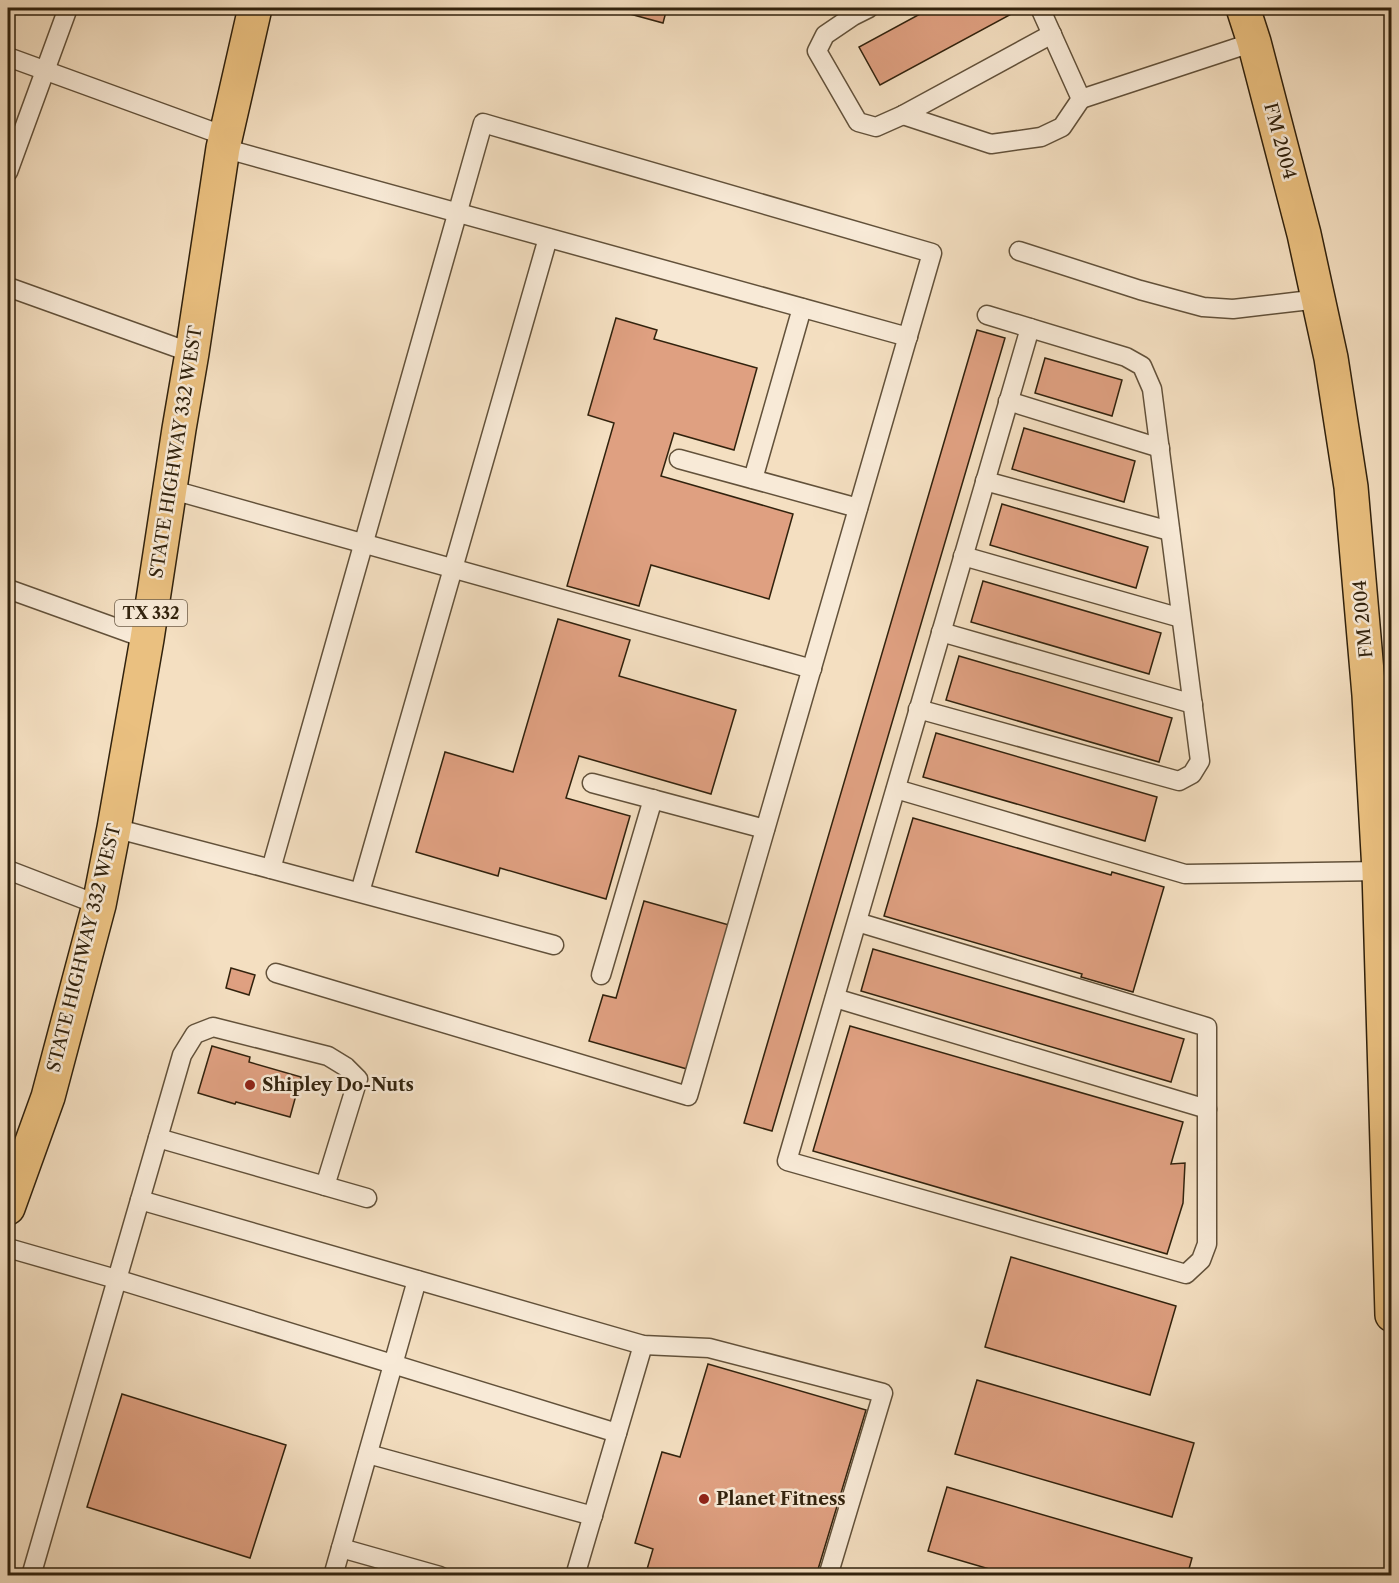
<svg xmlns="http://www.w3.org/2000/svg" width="1399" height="1583" viewBox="0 0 1399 1583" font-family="'Libre Caslon Text',serif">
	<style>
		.building { fill: #dfa081; stroke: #31220d; stroke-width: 1.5 }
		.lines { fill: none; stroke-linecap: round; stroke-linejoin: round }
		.lane-casing { stroke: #62513a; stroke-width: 21 }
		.primary-casing { stroke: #31220d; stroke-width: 36 }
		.lane { stroke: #f8ead7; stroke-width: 18 }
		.primary { stroke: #eac080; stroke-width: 33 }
		.poi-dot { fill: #8f2418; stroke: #f8ead7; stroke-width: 2 }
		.labels { text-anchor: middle; stroke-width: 5; stroke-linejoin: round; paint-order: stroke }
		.shield { fill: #f8ead7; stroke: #6d5e4a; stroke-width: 1.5 }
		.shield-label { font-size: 16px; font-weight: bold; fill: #31220d }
		.street-label { font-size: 18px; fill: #31220d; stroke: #f8ead7 }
		.poi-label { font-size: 18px; font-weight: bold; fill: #31220d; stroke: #f8ead7; text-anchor: start }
	</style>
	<rect width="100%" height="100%" fill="#f4dfc1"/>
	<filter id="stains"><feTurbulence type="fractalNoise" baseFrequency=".00333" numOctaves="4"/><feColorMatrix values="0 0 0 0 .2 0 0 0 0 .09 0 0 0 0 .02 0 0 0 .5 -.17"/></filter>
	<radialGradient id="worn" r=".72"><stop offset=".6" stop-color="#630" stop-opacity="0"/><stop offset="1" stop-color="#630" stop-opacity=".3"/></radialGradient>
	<g class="building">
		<polygon points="608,8 667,8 663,23"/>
		<polygon points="931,8 1015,8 1017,11 880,85 859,47"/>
		<polygon points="616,318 657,330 654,339 757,368 734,450 674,433 661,476 793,514 769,599 651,565 639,606 567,586 614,423 588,415"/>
		<polygon points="977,330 1005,338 772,1131 744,1123"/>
		<polygon points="1045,358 1122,380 1112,416 1035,393"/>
		<polygon points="1024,428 1135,461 1124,502 1012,469"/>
		<polygon points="1002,504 1148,547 1136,588 990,545"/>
		<polygon points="983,581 1161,633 1149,674 971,622"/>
		<polygon points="558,619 630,640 619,676 736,710 711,794 579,756 566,798 630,816 606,899 500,868 498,876 416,852 445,752 513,772"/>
		<polygon points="959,656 1172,718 1159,762 946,700"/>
		<polygon points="936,733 1157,797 1145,841 923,777"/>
		<polygon points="913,818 1111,875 1112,872 1164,887 1133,992 1081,977 1082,974 884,916"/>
		<polygon points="644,901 729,925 687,1069 589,1041 603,995 616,998"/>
		<polygon points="873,949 1184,1039 1171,1082 861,991"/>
		<polygon points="231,968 255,975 249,995 226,988"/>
		<polygon points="850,1026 1183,1122 1171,1164 1185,1163 1183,1203 1167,1254 813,1151"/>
		<polygon points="212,1046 250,1057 249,1062 301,1077 290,1117 236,1102 235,1104 198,1093"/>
		<polygon points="1011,1257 1176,1306 1150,1395 985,1347"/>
		<polygon points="708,1364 866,1410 816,1576 645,1576 653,1549 635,1543 662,1452 680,1457"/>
		<polygon points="977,1380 1194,1443 1172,1517 955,1454"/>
		<polygon points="122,1394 286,1445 250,1558 87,1507"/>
		<polygon points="947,1487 1192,1558 1187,1576 1013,1576 928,1551"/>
	</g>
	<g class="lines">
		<g class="lane-casing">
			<g id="lane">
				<polyline points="869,8 853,16 825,35 817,51 858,122 876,127 903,115 1052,34"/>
				<polyline points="1040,8 1081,99 1254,42"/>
				<polyline points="8,57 225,136"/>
				<polyline points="903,115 991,144 1041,137 1062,127 1081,99"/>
				<polyline points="223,148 908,337"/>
				<polyline points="8,172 68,8"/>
				<polyline points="1019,251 1140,290 1203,307 1233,309 1319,299"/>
				<polyline points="8,287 192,353"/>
				<polyline points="1008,401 1160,448"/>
				<polyline points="679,459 858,508"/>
				<polyline points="753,479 802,308"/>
				<polyline points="985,481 1170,531"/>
				<polyline points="169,489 812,669"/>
				<polyline points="963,556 1181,618"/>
				<polyline points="8,589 147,639"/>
				<polyline points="941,632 1193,704"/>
				<polyline points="918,709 1179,781 1192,774 1200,761 1152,389 1142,366 1126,357 987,315"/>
				<polyline points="592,783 765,829"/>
				<polyline points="896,789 1185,874 1379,871"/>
				<polyline points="114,828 271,869 554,945"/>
				<polyline points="271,869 483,123 932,253 688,1096 276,973"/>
				<polyline points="8,870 99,905"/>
				<polyline points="360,892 548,238"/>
				<polyline points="857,922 1207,1027 1207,1244 1201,1260 1186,1274 787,1161 1030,328"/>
				<polyline points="601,975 653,799"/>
				<polyline points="835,998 1207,1109"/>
				<polyline points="158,1138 367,1198"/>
				<polyline points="140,1200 643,1345 709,1348 883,1393 828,1576"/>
				<polyline points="8,1248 116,1279 617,1433"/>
				<polyline points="368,1454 593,1516"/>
				<polyline points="341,1548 440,1576"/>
				<polyline points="31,1576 182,1055 195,1034 213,1027 328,1056 346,1067 358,1079 325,1186"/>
				<polyline points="333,1576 417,1280"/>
				<polyline points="575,1576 643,1345"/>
			</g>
		</g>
		<g class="primary-casing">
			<g id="primary">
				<polyline points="1243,8 1254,42 1304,234 1331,358 1351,487 1369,695 1379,871 1392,1315"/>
				<polyline points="8,1208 48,1097 99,905 114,828 147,639 179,429 192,353 223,148 255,8"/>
			</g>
		</g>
		<use href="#lane" class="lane"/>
		<use href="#primary" class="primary"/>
	</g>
	<g class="poi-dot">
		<circle cx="250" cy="1085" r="6"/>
		<circle cx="704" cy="1499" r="6"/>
	</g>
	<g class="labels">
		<rect class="shield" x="115" y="600" width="72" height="26" rx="4.5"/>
		<g class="shield-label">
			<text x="151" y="619">TX 332</text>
		</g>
		<g class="street-label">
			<text transform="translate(1280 141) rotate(75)" y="6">FM 2004</text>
			<text transform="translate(176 452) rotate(-81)" y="6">STATE HIGHWAY 332 WEST</text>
			<text transform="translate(1363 619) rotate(-95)" y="6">FM 2004</text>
			<text transform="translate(84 948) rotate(-76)" y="6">STATE HIGHWAY 332 WEST</text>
		</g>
		<g class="poi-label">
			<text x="262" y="1091">Shipley Do-Nuts</text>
			<text x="716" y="1505">Planet Fitness</text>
		</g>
	</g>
	<rect width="1399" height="1583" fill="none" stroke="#f4dfc1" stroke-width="30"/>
	<rect x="9" y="9" width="1381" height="1565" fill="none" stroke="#31220d" stroke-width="3"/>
	<rect x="15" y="15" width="1369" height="1553" fill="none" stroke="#31220d" stroke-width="1.5"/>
	<rect width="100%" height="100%" filter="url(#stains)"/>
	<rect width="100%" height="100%" fill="url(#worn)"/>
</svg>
